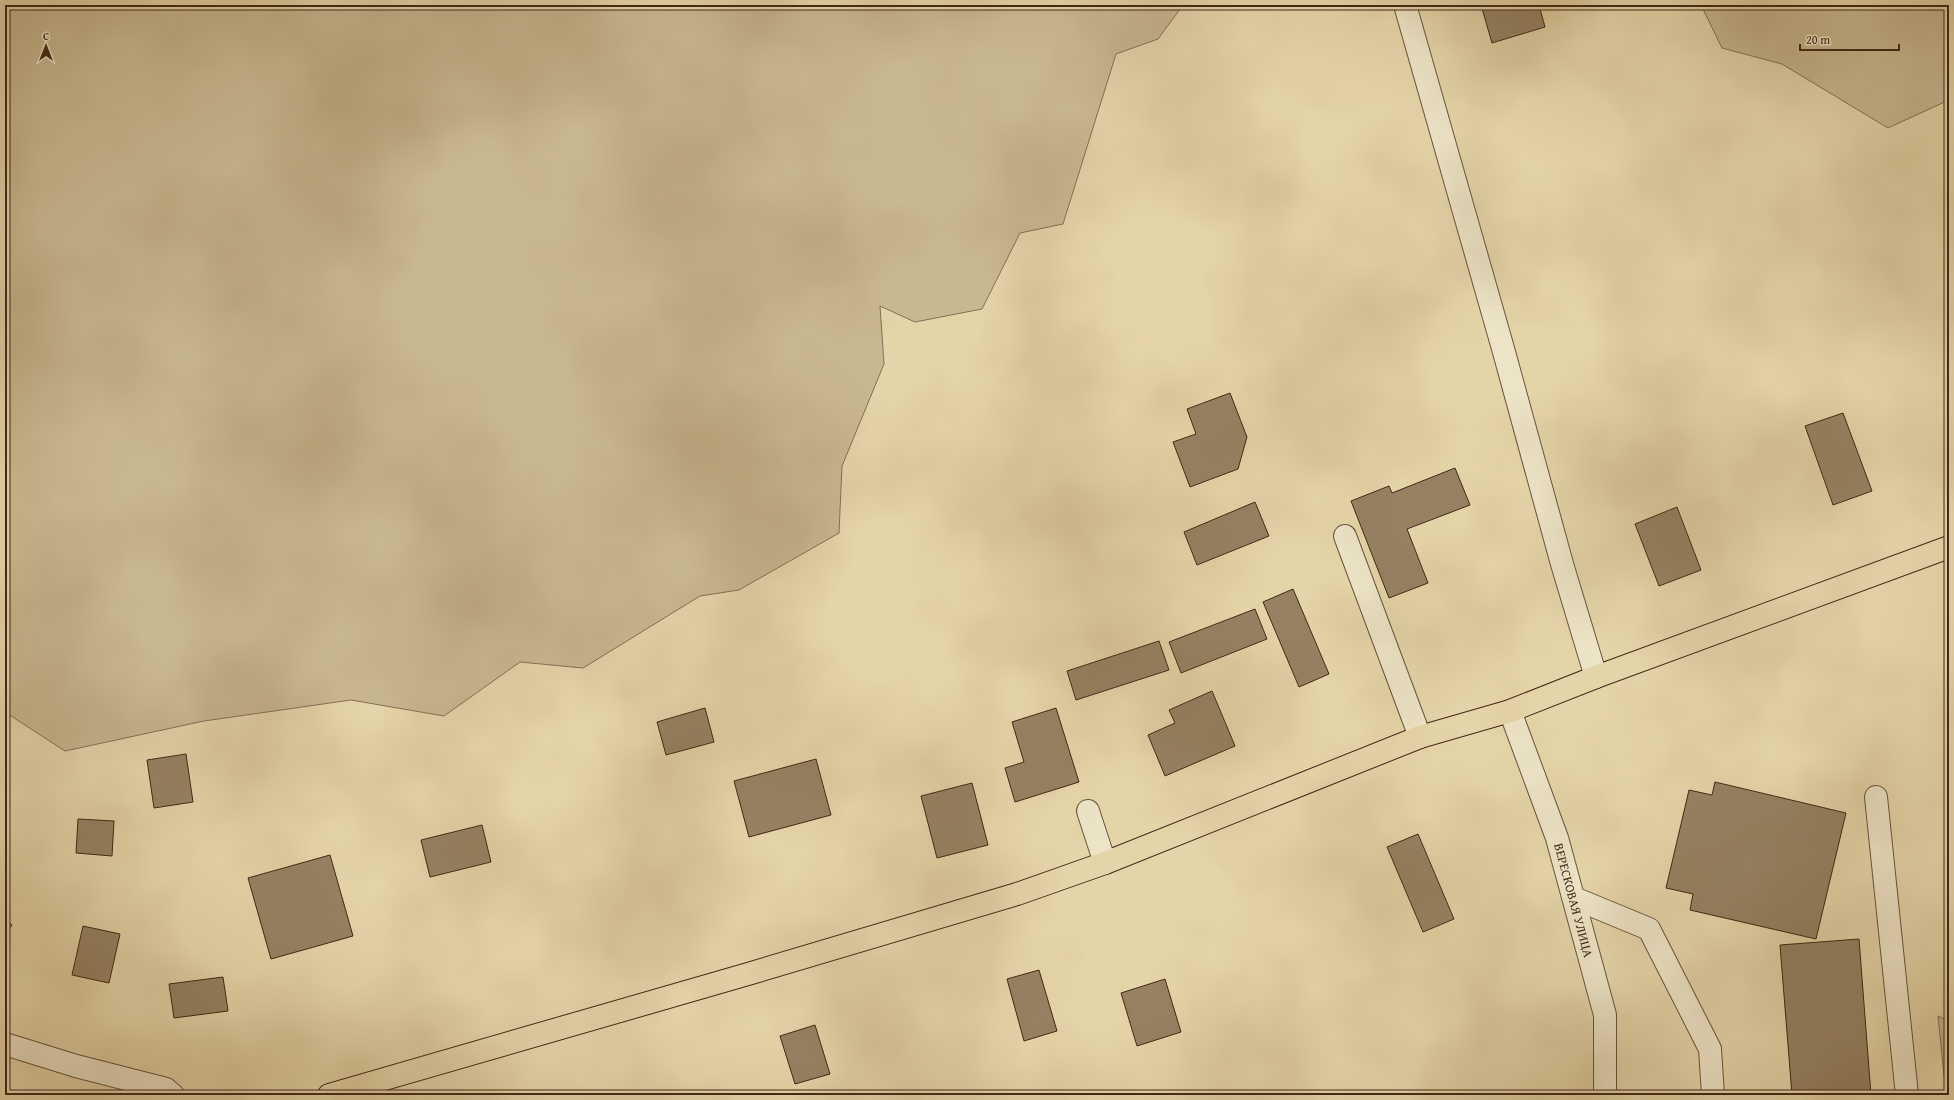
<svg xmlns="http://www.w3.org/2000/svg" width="1954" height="1100" viewBox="0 0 1954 1100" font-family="'Gentium Book Plus',serif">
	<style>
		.green { fill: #c8b890; stroke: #847054 }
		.building { fill: #958263; stroke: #402817 }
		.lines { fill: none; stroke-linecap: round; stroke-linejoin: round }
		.minor-casing { stroke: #69533c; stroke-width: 24 }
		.major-casing { stroke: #402817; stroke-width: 24 }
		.minor { stroke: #ede4c7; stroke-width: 22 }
		.major { stroke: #e4d5a9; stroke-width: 22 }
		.labels { text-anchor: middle; stroke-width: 3; stroke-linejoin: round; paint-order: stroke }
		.street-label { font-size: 13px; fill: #402817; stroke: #ede4c7 }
	</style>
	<rect width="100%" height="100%" fill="#e4d5a9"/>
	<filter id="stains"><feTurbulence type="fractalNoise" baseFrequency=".005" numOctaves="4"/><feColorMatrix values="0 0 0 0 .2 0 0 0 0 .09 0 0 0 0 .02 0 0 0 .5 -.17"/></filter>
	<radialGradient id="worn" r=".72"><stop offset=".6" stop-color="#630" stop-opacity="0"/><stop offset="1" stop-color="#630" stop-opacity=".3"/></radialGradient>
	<g class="green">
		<polygon points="5,5 1183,5 1158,39 1116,54 1063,224 1020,233 982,309 915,322 880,306 884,364 842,466 839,533 739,590 700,596 583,668 520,662 444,716 351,700 204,721 65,751 5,712"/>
		<polygon points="1701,5 1949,5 1949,100 1888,128 1782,64 1722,48"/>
		<polygon points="1938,1016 1949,1021 1949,1095 1946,1095"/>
	</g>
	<g class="building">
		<polygon points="1481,5 1539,5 1545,27 1492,43"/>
		<polygon points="1230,393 1247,437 1238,469 1190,487 1173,442 1196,434 1187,409"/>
		<polygon points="1843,413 1872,491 1833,505 1805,426"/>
		<polygon points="1455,468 1470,505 1407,529 1428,583 1389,598 1351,501 1389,486 1392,493"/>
		<polygon points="1255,502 1269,536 1197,565 1184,532"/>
		<polygon points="1677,507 1701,570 1659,586 1635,524"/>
		<polygon points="1293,589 1329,674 1299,687 1263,602"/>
		<polygon points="1255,609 1267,639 1181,673 1169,642"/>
		<polygon points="1159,641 1169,670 1076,700 1067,671"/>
		<polygon points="1212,691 1235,746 1165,776 1148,735 1175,723 1169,710"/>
		<polygon points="705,708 714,742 666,755 657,722"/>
		<polygon points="1056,708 1079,782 1015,802 1005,768 1024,762 1012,722"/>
		<polygon points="186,754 193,802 154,808 147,760"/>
		<polygon points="816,759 831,815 749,837 734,781"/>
		<polygon points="1715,782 1846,813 1816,939 1690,910 1693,894 1666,888 1689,790 1712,795"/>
		<polygon points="972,783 988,845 937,858 921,796"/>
		<polygon points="78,819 114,821 112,856 76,853"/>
		<polygon points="482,825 491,862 430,877 421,840"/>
		<polygon points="1418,834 1454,919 1423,932 1387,847"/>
		<polygon points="330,855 353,936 271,959 248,878"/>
		<polygon points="5,919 12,925 5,934"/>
		<polygon points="83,926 120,934 109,983 72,975"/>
		<polygon points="1859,939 1871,1095 1792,1095 1780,945"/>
		<polygon points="1039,970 1057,1031 1024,1041 1007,979"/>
		<polygon points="223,977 228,1011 174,1018 169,984"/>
		<polygon points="1165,979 1181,1032 1137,1046 1121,993"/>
		<polygon points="815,1025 830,1074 795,1084 780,1036"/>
	</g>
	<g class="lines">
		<g class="minor-casing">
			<g id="minor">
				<polyline points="1405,5 1504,352 1562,564 1596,677"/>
				<polyline points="1345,536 1420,737"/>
				<polyline points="1510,711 1557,838 1605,1015 1605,1095"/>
				<polyline points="1876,797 1907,1095"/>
				<polyline points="1088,811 1105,863"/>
				<polyline points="1574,898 1649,929 1710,1049 1713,1095"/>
				<polyline points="5,1044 76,1066 166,1089 173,1095"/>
			</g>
		</g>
		<g class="major-casing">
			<polyline id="major" points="329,1095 748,974 1017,894 1105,863 1420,737 1510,711 1596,677 1949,547"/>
		</g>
		<use href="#minor" class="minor"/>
		<use href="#major" class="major"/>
	</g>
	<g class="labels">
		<g class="street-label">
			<text transform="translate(1574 900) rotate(75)" y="5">ВЕРЕСКОВАЯ УЛИЦА</text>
		</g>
	</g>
	<rect width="1954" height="1100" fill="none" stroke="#e4d5a9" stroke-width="20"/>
	<rect x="6" y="6" width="1942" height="1088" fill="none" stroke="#402817" stroke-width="2"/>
	<rect x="10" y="10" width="1934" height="1080" fill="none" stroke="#402817"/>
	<g transform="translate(46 46)" stroke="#ede4c7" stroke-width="3" paint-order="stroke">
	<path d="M0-3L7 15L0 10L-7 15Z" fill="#402817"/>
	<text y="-6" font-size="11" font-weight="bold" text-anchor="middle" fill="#402817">С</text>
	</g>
	<path d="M1800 44v6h99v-6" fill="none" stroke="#402817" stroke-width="2"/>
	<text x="1806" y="44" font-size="12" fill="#402817" stroke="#ede4c7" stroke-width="3" paint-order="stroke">20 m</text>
	<rect width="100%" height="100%" filter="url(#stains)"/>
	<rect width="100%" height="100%" fill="url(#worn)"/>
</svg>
